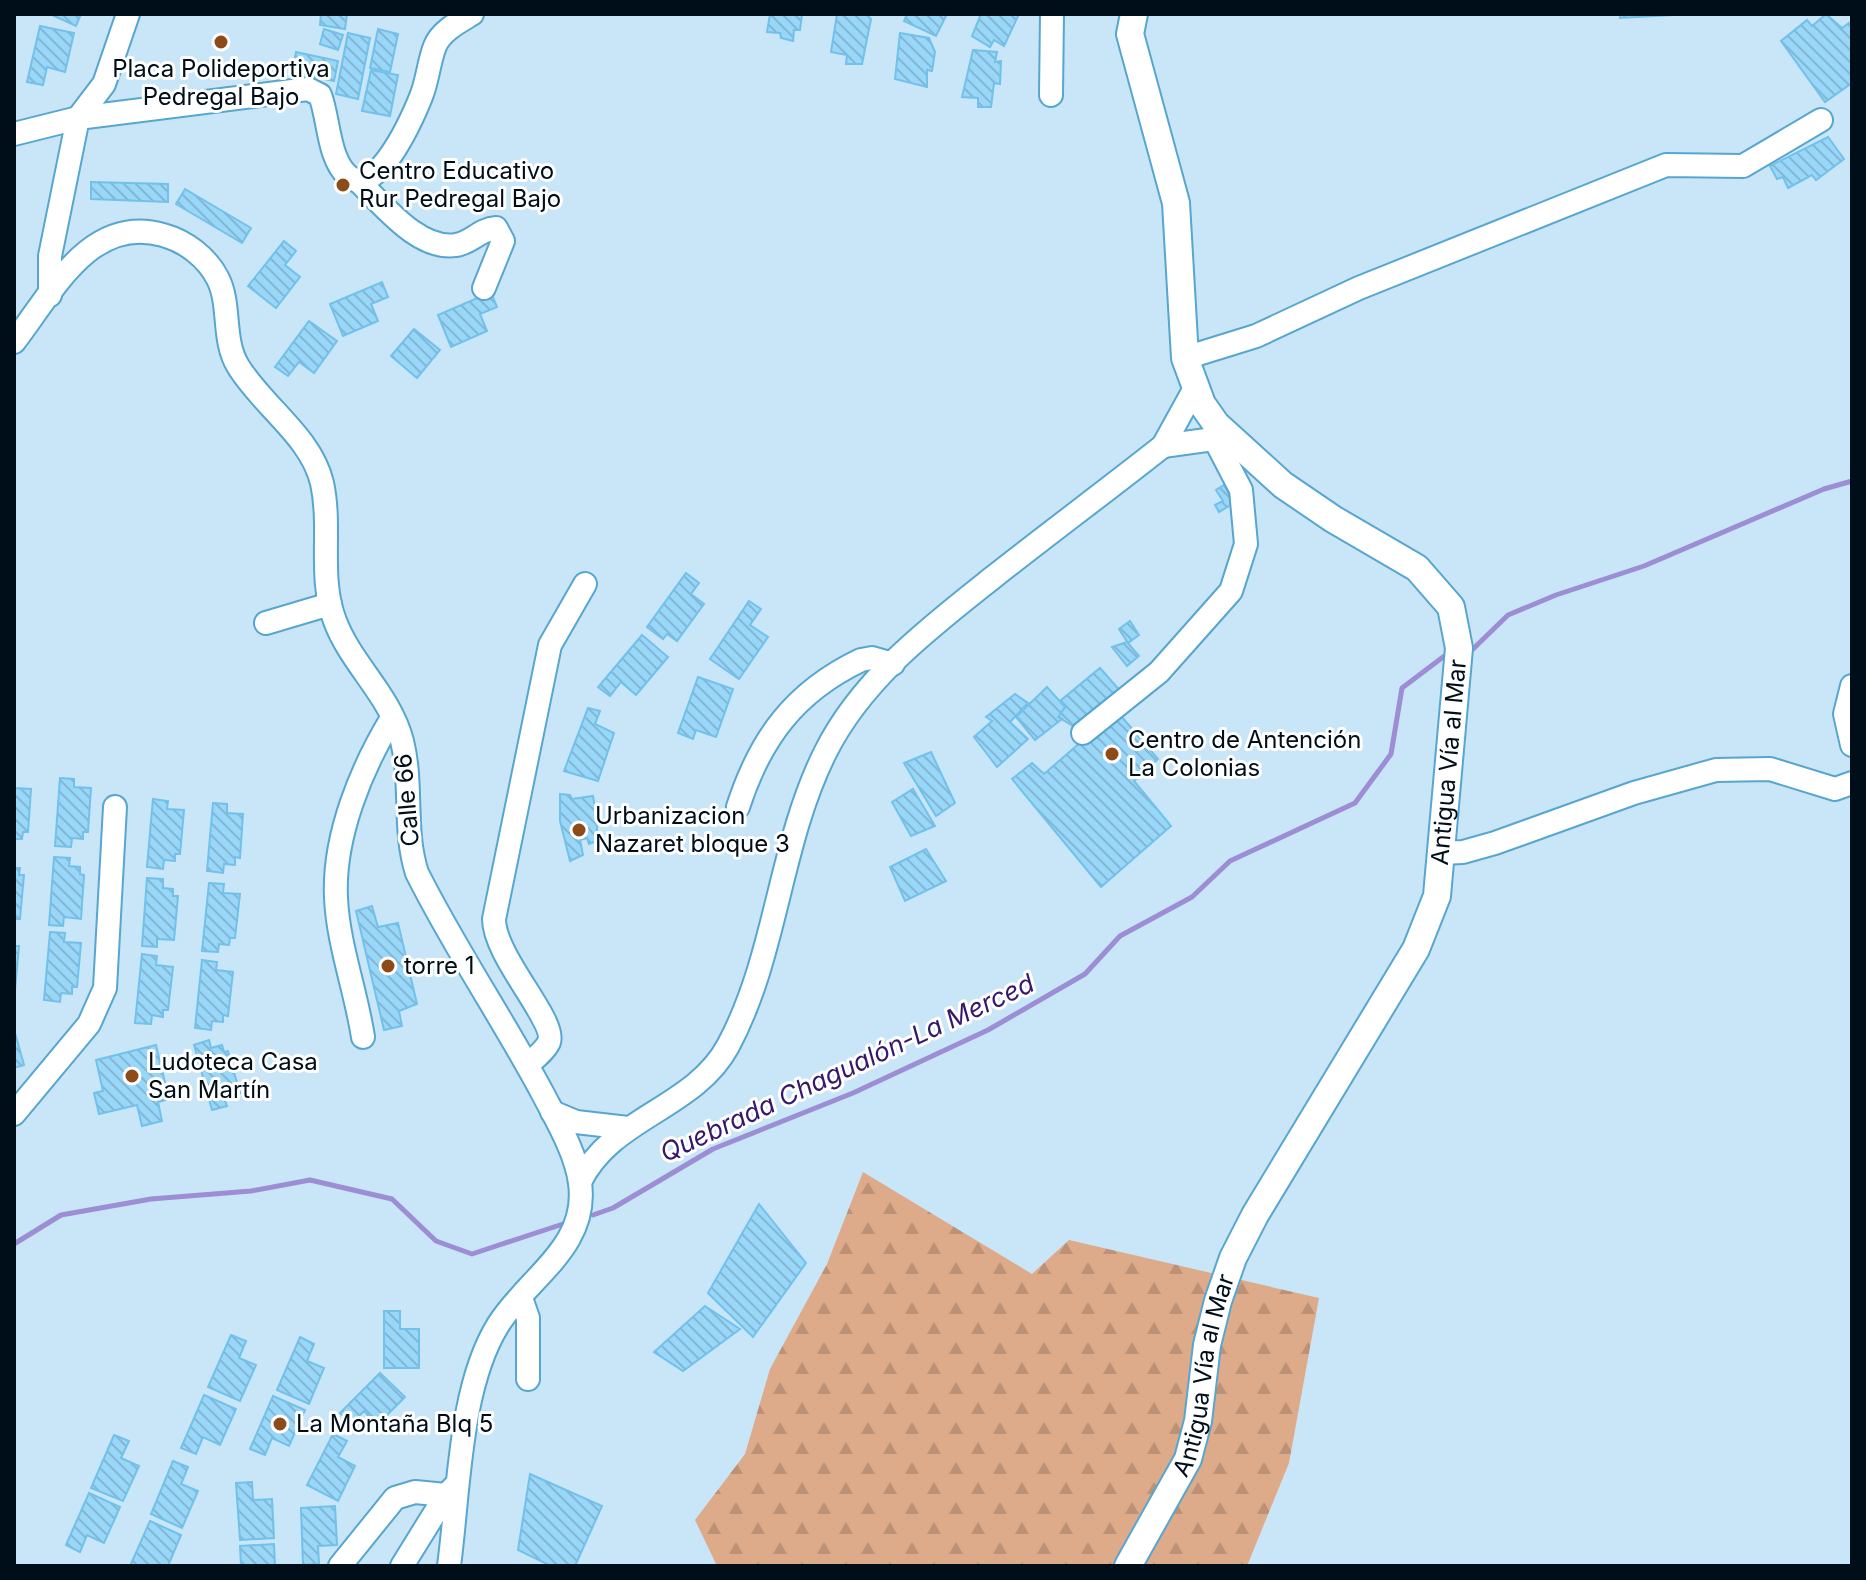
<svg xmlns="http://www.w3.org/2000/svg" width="1866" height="1580" viewBox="0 0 1866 1580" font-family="Inter,sans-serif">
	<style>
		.forest { fill: url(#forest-firs) }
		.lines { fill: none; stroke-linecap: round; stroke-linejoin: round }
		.stream { stroke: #9c8dd4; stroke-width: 5 }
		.building { fill: url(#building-back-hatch); stroke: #71c1ea; stroke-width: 2 }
		.minor-casing { stroke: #56a6cf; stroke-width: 26 }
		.major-casing { stroke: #56a6cf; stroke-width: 30 }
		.minor { stroke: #fff; stroke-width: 22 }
		.major { stroke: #fff; stroke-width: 26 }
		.poi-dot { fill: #8d4b1a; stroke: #fff; stroke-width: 3 }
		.labels { text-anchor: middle; stroke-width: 6; stroke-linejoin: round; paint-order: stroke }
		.poi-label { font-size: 24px; fill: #000e1a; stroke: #fff; text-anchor: start }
		.street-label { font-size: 24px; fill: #000e1a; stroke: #fff }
		.water-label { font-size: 26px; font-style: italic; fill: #35186b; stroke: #fff }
	</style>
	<defs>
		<pattern id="forest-firs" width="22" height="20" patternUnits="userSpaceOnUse" patternTransform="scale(2)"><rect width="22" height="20" fill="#ddaa8a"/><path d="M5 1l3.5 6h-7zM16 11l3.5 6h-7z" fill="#bc9176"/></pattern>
		<pattern id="building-back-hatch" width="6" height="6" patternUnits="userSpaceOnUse" patternTransform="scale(2)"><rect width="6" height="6" fill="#99d7f9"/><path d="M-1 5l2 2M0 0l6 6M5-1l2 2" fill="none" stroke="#82b7d5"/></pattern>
	</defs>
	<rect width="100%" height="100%" fill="#c8e6f8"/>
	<polygon class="forest" points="863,1172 1032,1274 1069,1240 1319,1298 1289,1463 1247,1566 717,1566 695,1520 745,1454 770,1369 827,1264"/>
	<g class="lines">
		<g class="stream">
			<polyline points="1472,650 1508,615 1556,595 1644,566 1824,489 1852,481"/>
			<polyline points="593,1215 613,1208 713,1149 853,1093 988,1030 1085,974 1120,936 1192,897 1230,861 1355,803 1391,754 1402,688 1451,651"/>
			<polyline points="14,1244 61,1215 151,1199 251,1191 310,1180 392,1199 436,1241 472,1254 563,1224"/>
		</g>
	</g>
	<g class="building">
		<polygon points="50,14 81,14 76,26"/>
		<polygon points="321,14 347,14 345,29 320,25"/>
		<polygon points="770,14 802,14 800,30 794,30 793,41 781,38 780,33 767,32"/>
		<polygon points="837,14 866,14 871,19 862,64 846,64 847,55 831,52"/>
		<polygon points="907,14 947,14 936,36 904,21"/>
		<polygon points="981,14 1019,14 1004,46 994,40 990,47 972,36"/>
		<polygon points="1620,14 1672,14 1672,15 1620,18"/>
		<polygon points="1826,14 1842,28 1849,23 1852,27 1852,83 1825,102 1781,41 1807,20 1812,26"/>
		<polygon points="40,26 74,33 65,72 47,67 43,85 27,82"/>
		<polygon points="324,29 343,35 338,50 320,44"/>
		<polygon points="378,29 398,34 390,72 370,68"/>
		<polygon points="348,33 370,38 358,99 336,94"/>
		<polygon points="900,33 929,38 935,52 932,71 927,70 927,87 895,79"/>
		<polygon points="973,50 997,52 995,62 1001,61 1000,84 994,83 991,107 978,107 978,98 962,97"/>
		<polygon points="296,52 338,61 334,81 292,72"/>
		<polygon points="371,70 398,75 390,116 362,111"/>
		<polygon points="1828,137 1844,159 1816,180 1812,175 1788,188 1783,177 1777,179 1770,166"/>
		<polygon points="91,182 168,184 168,202 91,199"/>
		<polygon points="185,189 251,228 242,243 176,204"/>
		<polygon points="284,241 296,251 285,265 300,277 276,308 248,286"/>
		<polygon points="382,282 388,297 371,304 378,321 343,336 330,304"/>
		<polygon points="491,292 497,307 480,314 487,331 451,347 438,315"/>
		<polygon points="309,321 337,341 314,373 299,362 288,376 275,367"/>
		<polygon points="414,329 440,350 417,378 391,356"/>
		<polygon points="1224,485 1234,503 1219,512 1215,505 1223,501 1216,490"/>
		<polygon points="686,573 699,583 691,594 704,604 677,641 667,634 663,639 647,627"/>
		<polygon points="749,601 761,609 750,625 768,637 739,679 710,659"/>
		<polygon points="1130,621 1139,635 1128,643 1119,629"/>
		<polygon points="642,635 668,657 636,695 621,682 610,696 598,687"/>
		<polygon points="1127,642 1139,656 1127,666 1112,647"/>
		<polygon points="1100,668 1122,693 1078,729 1058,717 1065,707 1060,701"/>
		<polygon points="698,677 733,689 716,737 696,730 693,739 678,733"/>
		<polygon points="1047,687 1065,707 1058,717 1062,719 1035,740 1016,717"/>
		<polygon points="1015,694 1028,703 1010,722 1028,739 997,767 974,737 992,721 986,717"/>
		<polygon points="588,708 600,711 595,724 614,733 598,781 564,771"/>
		<polygon points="1121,716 1158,759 1134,781 1171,826 1101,887 1012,779 1032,763 1044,774 1105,721 1110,725"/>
		<polygon points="931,752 955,803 936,816 904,763"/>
		<polygon points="60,778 74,779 74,787 91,788 88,832 83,832 83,839 72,838 71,847 55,846"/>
		<polygon points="14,779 14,788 31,789 28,832 23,832 22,839 14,839"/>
		<polygon points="913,789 935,826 911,836 892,802"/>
		<polygon points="560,794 570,795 572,799 593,796 597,818 597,841 589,844 587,838 580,840 583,855 570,861 560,821"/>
		<polygon points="153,799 168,801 167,809 184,810 180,854 175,854 175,861 164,860 163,869 147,867"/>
		<polygon points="213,803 227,804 227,813 243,814 240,858 235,857 235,865 224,864 223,873 207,871"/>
		<polygon points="926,849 946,881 905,901 890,867"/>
		<polygon points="54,857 70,858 69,866 80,867 80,874 84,875 81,919 64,917 63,926 49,925"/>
		<polygon points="14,868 20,868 19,875 24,875 20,919 14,919"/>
		<polygon points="147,878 163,879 163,888 173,889 173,896 178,896 174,940 157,939 157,947 142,946"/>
		<polygon points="209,883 224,884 223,893 240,894 235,938 230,938 229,945 219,944 218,952 202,951"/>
		<polygon points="372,906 378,927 398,923 417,1004 399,1011 402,1026 384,1030 356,911"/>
		<polygon points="50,932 65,933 64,942 81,943 77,987 72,987 72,994 61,993 60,1002 44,1000"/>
		<polygon points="14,946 19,946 15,990 14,990"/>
		<polygon points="142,954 157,956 156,965 173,967 168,1010 163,1010 163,1017 152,1015 151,1024 135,1023"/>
		<polygon points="202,960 217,962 216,970 233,972 228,1016 223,1015 223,1022 212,1021 211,1030 195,1028"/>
		<polygon points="14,1029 24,1065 14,1068"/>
		<polygon points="209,1040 211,1048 222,1045 224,1052 228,1051 240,1093 224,1098 227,1106 212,1110 194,1045"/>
		<polygon points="156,1045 169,1099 158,1102 162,1121 142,1126 137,1105 99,1114 94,1093 103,1091 96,1060"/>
		<polygon points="759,1204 806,1263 753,1337 708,1293"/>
		<polygon points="705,1306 740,1329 683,1371 654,1352"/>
		<polygon points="384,1311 400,1311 400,1329 419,1329 419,1368 384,1368"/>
		<polygon points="231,1335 246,1341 239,1358 256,1365 240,1401 208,1387"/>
		<polygon points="300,1337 314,1344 307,1361 324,1368 309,1404 277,1390"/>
		<polygon points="380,1373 405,1397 377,1425 364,1411 351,1424 340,1413"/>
		<polygon points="204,1395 236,1409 220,1445 203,1437 196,1454 181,1448"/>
		<polygon points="273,1396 305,1410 289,1446 272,1438 265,1455 250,1449"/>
		<polygon points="333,1434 347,1441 338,1457 355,1466 338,1501 307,1485"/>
		<polygon points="114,1435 129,1441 121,1458 139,1466 123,1501 91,1488"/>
		<polygon points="173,1461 188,1467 181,1484 198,1491 182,1528 151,1514"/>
		<polygon points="530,1474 602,1506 575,1566 551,1566 518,1550"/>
		<polygon points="252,1482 253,1500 272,1499 274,1538 240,1540 236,1483"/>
		<polygon points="89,1493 120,1507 104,1543 87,1535 80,1552 66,1545"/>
		<polygon points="335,1506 337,1545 318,1546 319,1564 303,1565 301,1508"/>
		<polygon points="150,1521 181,1535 168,1566 130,1566"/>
		<polygon points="274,1544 275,1566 241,1566 240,1546"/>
	</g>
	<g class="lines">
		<g class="minor-casing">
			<g id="minor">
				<polyline points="1051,95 1052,14"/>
				<path d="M78,118l230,-29 12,6c9,23 8,64 28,81 29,25 67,-63 74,-82 6,-16 7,-33 13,-48 6,-15 24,-24 37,-32"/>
				<polyline points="78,118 104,84 128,14"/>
				<polyline points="14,134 78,118 50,256 50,295"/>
				<path d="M358,181c24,22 60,70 98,64 15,-2 24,-16 40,-17l7,13 -19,47"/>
				<path d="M14,342c38,-49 76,-128 149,-107 22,6 44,22 55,44 13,26 4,61 20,87 24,40 73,70 84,117 10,46 -4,94 13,138 16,43 55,74 67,120 11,44 1,89 15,132 38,76 86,146 126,221 14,27 33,59 37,89 9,64 -52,94 -82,142 -39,63 -39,167 -49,241"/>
				<polyline points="1185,358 1256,336 1359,288 1666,165 1743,166 1821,120"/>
				<polyline points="1195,388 1163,446 1228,437"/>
				<polyline points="266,623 330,604"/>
				<polyline points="1852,686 1845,714 1852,745"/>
				<polyline points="1083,733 1159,672 1231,591 1246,544 1241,490 1215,440"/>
				<path d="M738,807c22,-68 56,-115 123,-147l11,-2 21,6"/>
				<polyline points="1441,853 1463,852 1495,843 1634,793 1716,770 1770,769 1835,789 1852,783"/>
				<path d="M363,1037c-7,-46 -25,-93 -27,-139 -3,-61 25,-129 56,-180"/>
				<path d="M527,1065c7,-6 18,-14 22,-23 8,-21 -55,-85 -55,-123l56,-274 35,-61"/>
				<polyline points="552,1112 576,1122 628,1128"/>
				<polyline points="14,1114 89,1024 105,988 115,807"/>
				<path d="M580,1182c31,-65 114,-73 148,-136 49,-91 51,-201 97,-293 36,-73 104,-125 166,-174 57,-45 115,-88 172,-133"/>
				<polyline points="521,1298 528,1318 528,1379"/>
				<polyline points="340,1566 395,1498 415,1492 446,1495"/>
				<polyline points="402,1566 446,1495 454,1487"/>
			</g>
		</g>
		<g class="major-casing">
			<g id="major">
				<path id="s1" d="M1128,1566l60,-107 10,-38 9,-76 11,-44 15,-43 22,-43 161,-266 21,-53 22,-248 -8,-41 -34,-39 -84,-49 -50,-34 -67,-61 -14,-20 -17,-46 -9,-155 -46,-169 4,-20"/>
			</g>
		</g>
		<use href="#minor" class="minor"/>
		<use href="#major" class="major"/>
	</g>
	<g class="poi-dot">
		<circle cx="221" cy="42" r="8"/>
		<circle cx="343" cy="185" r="8"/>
		<circle cx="1112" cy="754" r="8"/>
		<circle cx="579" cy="830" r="8"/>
		<circle cx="388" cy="966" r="8"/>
		<circle cx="132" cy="1076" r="8"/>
		<circle cx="280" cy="1424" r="8"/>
	</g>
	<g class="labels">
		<g class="poi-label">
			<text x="221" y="77" text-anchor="middle">Placa Polideportiva<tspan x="221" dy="28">Pedregal Bajo</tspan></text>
			<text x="359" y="179">Centro Educativo<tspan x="359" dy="28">Rur Pedregal Bajo</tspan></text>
			<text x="1128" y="748">Centro de Antención<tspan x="1128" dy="28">La Colonias</tspan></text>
			<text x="595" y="824">Urbanizacion<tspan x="595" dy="28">Nazaret bloque 3</tspan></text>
			<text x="404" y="974">torre 1</text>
			<text x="148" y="1070">Ludoteca Casa<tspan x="148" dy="28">San Martín</tspan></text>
			<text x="296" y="1432">La Montaña Blq 5</text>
		</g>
		<g class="street-label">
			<text dy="8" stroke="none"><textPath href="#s1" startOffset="880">Antigua Vía al Mar</textPath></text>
			<text transform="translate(407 800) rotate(-95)" y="8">Calle 66</text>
			<text dy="8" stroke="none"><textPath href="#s1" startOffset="208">Antigua Vía al Mar</textPath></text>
		</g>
		<g class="water-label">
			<text transform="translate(847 1068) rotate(-25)" y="9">Quebrada Chagualón-La Merced</text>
		</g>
	</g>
	<rect width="1866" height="1580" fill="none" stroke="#000e1a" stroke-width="32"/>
</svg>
